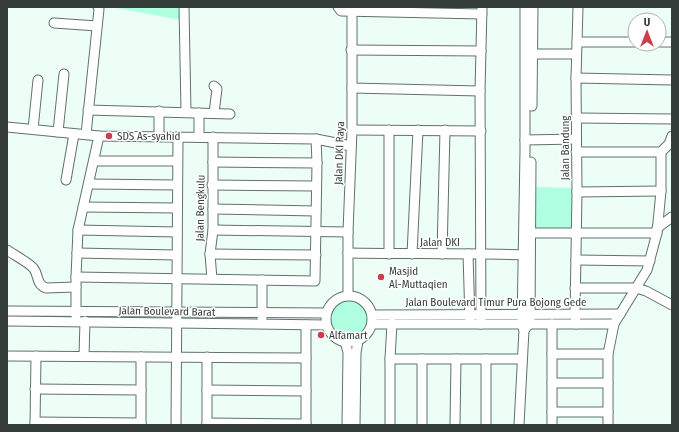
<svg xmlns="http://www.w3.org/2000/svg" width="679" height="432" viewBox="0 0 679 432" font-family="'Fira Sans Condensed',sans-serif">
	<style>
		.green { fill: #afffe1 }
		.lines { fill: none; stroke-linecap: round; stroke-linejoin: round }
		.minor-casing { stroke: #5f726a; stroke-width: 11 }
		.minor { stroke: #fff; stroke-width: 9 }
		.poi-dot { fill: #cd3d4d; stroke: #fff; stroke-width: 1.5 }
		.labels { text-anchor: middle; stroke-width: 3; stroke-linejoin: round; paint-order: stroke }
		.poi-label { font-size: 11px; fill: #353d3a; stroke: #fff; text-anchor: start }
		.street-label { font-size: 11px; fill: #353d3a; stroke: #fff }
	</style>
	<rect width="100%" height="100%" fill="#edfef7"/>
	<g class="green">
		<polygon points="111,7 182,7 181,20"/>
		<polygon points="536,187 575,188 575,231 535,232"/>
		<circle cx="349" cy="319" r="18"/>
	</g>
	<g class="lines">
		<g class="minor-casing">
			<g id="minor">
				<polyline points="184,7 186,112"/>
				<polyline points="338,7 341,11 482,14"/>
				<polyline points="54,23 97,26"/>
				<polyline points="577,42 635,42"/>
				<polyline points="659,42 672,42"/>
				<polyline points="351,50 481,51"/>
				<polyline points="528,54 576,54"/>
				<polyline points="576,78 672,80"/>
				<polyline points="214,86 217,89 214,113"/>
				<polyline points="352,88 480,91"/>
				<polyline points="532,106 533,7"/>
				<polyline points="88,110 230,114"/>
				<polyline points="159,111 159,137"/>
				<polyline points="577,118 672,119"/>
				<polyline points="7,127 99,136 316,139 351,146"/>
				<polyline points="33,129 38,80"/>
				<polyline points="352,130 481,131"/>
				<polyline points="58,132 64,74"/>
				<polyline points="86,134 99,9 98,7"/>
				<polyline points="199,137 199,113"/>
				<polyline points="525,140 576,139"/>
				<polyline points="576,152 661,152"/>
				<polyline points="94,161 177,161"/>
				<polyline points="213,162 317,163"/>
				<polyline points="66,180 74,134"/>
				<polyline points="89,184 177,185"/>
				<polyline points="212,185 316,186"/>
				<polyline points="577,192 661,191"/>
				<polyline points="83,207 177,208"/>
				<polyline points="213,209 316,211"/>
				<polyline points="657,228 672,217"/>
				<polyline points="78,230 177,232"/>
				<polyline points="213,230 348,232"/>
				<polyline points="526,233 657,233"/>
				<path d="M7,250c7,5 23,13 27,19 5,7 2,15 12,19l30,-1"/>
				<polyline points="77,253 176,255"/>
				<path d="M348,253c60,1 120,0 181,2"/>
				<polyline points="210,254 316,255"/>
				<polyline points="389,254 389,130"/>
				<polyline points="412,254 418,130"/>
				<polyline points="442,254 445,130"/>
				<polyline points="468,254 470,320"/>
				<polyline points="576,260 650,261"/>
				<polyline points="76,277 315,281 317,163 316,139"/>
				<polyline points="212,279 210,254 213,230 213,137"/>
				<polyline points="575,288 636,288 646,291 672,305"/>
				<polyline points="348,295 348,232 352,130 352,12"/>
				<circle cx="349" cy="319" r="23"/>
				<polyline points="7,311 326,313"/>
				<polyline points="373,315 620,314"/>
				<polyline points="76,316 76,277 78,230 99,136"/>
				<polyline points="262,319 262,280"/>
				<polyline points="7,321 326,325"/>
				<polyline points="372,324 614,324"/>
				<polyline points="481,324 480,91 482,7"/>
				<polyline points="552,324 552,425"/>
				<polyline points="576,324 575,314 577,192 576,78 578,7"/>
				<polyline points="524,330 530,323 531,162"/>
				<polyline points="345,342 348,352 347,425"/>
				<polyline points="552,354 608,354"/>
				<polyline points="7,356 306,358"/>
				<polyline points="84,356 85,321"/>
				<polyline points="390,359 522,359"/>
				<polyline points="552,383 608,383"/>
				<polyline points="35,389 141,390"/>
				<polyline points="207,390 306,391"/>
				<polyline points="552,412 608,412"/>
				<polyline points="35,422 141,423"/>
				<polyline points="207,423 306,424"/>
				<polyline points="35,425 36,356"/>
				<polyline points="141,425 141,357"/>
				<polyline points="176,425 178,137"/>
				<polyline points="207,425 207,357"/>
				<polyline points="306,425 306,325"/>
				<polyline points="355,425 356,353 358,341"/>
				<polyline points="390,425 390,359 392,323"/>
				<polyline points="422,425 422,359"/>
				<polyline points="455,425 456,359"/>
				<polyline points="486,425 486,359"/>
				<polyline points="519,425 524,330 522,325 525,151 525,7"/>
				<polyline points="608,425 608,354 614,324 647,270 657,233 661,191 661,152 669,144 672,136"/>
			</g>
		</g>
		<use href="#minor" class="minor"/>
	</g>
	<g class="poi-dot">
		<circle cx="109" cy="136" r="4"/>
		<circle cx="381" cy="277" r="4"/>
		<circle cx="321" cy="335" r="4"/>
	</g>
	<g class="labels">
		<g class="poi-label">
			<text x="117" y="140">SDS As-syahid</text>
			<text x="389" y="275">Masjid<tspan x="389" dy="13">Al-Muttaqien</tspan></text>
			<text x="329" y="339">Alfamart</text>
		</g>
		<g class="street-label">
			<text transform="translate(565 148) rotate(-90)" y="4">Jalan Bandung</text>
			<text transform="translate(339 153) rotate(-88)" y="4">Jalan DKI Raya</text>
			<text transform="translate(200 208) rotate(-89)" y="4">Jalan Bengkulu</text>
			<text x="440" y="246">Jalan DKI</text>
			<text x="496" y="306">Jalan Boulevard Timur Pura Bojong Gede</text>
			<text transform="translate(167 311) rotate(1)" y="4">Jalan Boulevard Barat</text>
		</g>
	</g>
	<rect width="679" height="432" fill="none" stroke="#353d3a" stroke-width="16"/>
	<g transform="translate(647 32)"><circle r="19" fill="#ffffff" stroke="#aeb1b0"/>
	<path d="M0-3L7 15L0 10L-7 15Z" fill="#cd3d4d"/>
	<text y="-6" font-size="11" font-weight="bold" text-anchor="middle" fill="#353d3a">U</text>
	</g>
</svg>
